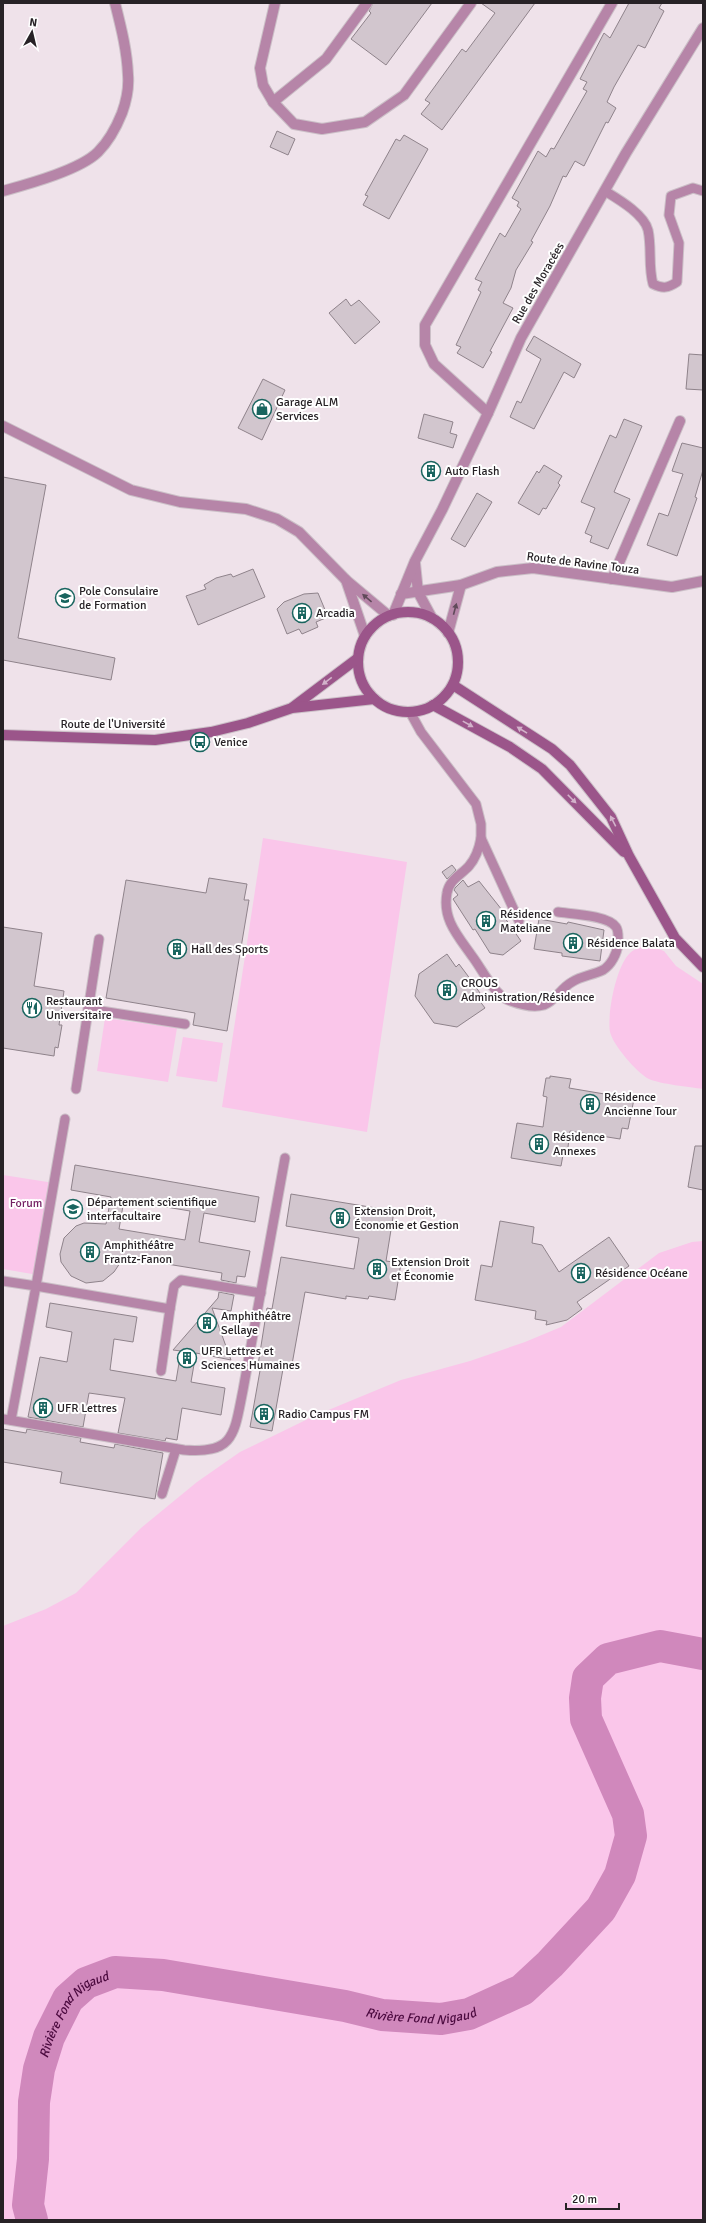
<svg xmlns="http://www.w3.org/2000/svg" width="706" height="2223" viewBox="0 0 706 2223" font-family="Signika,sans-serif">
	<style>
		.green { fill: #fac6ea }
		.lines { fill: none; stroke-linecap: round; stroke-linejoin: round }
		.river { stroke: #d088bc; stroke-width: 32 }
		.building { fill: #d2c6ce; stroke: #8f838b; fill-rule: evenodd }
		.service-casing { stroke: #cbbfc7; stroke-width: 11 }
		.minor-casing { stroke: #cbbfc7; stroke-width: 12 }
		.tertiary-casing { stroke: #cbbfc7; stroke-width: 12 }
		.secondary-casing { stroke: #cbbfc7; stroke-width: 12 }
		.service { stroke: #b685a8; stroke-width: 9 }
		.minor { stroke: #b685a8; stroke-width: 10 }
		.tertiary { stroke: #b685a8; stroke-width: 10 }
		.secondary { stroke: #9b558a; stroke-width: 10 }
		.oneway { fill: #604a5a }
		.oneway2 { fill: #d2b2ca }
		.labels { text-anchor: middle; stroke-width: 4; stroke-linejoin: round; paint-order: stroke }
		.street-label { font-size: 12px; fill: #272226; stroke: #fff }
		.poi-label { font-size: 12px; fill: #272226; stroke: #fff; text-anchor: start }
		.park-label { font-size: 12px; fill: #742063; stroke: #fff }
		.water-label { font-size: 13px; font-style: italic; fill: #4a093e; stroke: #fff }
	</style>
	<rect width="100%" height="100%" fill="#efe2ea"/>
	<g class="green">
		<polygon points="263,838 407,862 367,1132 222,1107"/>
		<path d="M649,946l15,5 12,15 27,18v105c-13,-2 -43,-5 -54,-10 -12,-6 -36,-34 -39,-47 -3,-18 6,-66 20,-79 5,-5 12,-6 19,-7z"/>
		<polygon points="105,1018 177,1028 168,1082 97,1071"/>
		<polygon points="183,1037 223,1043 217,1082 176,1076"/>
		<polygon points="3,1175 54,1183 38,1275 3,1269"/>
		<polygon points="703,1241 703,2220 3,2220 3,1626 46,1609 76,1593 141,1528 197,1482 240,1452 314,1416 401,1380 470,1361 525,1342 561,1327 659,1253 692,1242"/>
	</g>
	<g class="lines">
		<path class="river" id="s1" d="M32,2220l-4,-15 5,-46 1,-57 5,-33 10,-32 19,-38 18,-16 29,-11 48,3 182,31 37,9 59,4 28,-5 53,-24 28,-26 51,-55 19,-34 11,-39 -3,-22 -42,-95 -1,-21 3,-20 20,-19 52,-13 43,8"/>
	</g>
	<g class="building">
		<polygon points="373,3 432,3 386,65 351,39 371,13 369,11"/>
		<polygon points="481,3 535,3 442,130 421,114 430,103 425,100 462,49 466,52 495,13"/>
		<polygon points="629,3 662,3 659,8 664,11 645,48 638,45 614,87 607,102 616,108 608,123 606,122 584,166 575,161 566,177 563,176 550,206 531,241 533,242 516,270 511,288 503,303 513,308 490,351 492,352 483,368 457,353 461,347 456,345 481,292 478,290 482,282 475,279 500,233 505,237 521,209 517,206 519,202 512,198 538,151 546,157 551,148 554,149 587,91 583,89 587,82 580,79 604,33 610,38"/>
		<polygon points="277,131 295,139 288,155 270,147"/>
		<polygon points="404,135 428,149 389,219 363,205 368,196 365,195 396,139 400,141"/>
		<polygon points="346,299 351,306 359,300 380,322 355,344 329,313"/>
		<polygon points="534,336 581,364 574,378 564,372 534,429 510,417 517,401 521,403 541,359 526,350"/>
		<polygon points="689,354 703,355 703,390 686,389"/>
		<polygon points="263,379 285,390 262,440 238,428"/>
		<polygon points="424,414 453,422 450,433 457,435 453,448 418,438"/>
		<polygon points="624,419 642,426 614,492 630,499 608,549 590,542 592,536 585,533 595,508 581,502 610,435 616,438"/>
		<polygon points="682,443 703,448 703,470 695,497 697,498 677,556 647,545 659,513 668,516 683,474 672,471"/>
		<polygon points="544,465 562,476 558,483 560,485 546,509 543,508 539,515 518,503 537,471 539,473"/>
		<polygon points="3,477 46,485 18,638 115,658 111,680 3,660"/>
		<polygon points="477,493 492,502 465,547 451,539"/>
		<polygon points="253,569 265,597 198,625 186,596 206,589 204,585 216,578 231,574 233,577"/>
		<polygon points="318,593 328,617 316,622 318,627 302,634 299,629 287,634 277,609 284,602 304,594"/>
		<polygon points="452,865 456,870 447,879 442,872"/>
		<polygon points="209,878 247,884 244,900 249,900 227,1031 193,1025 195,1013 106,998 126,880 206,893"/>
		<polygon points="463,880 468,887 479,881 502,910 500,911 521,941 503,955 490,953 475,929 473,930 453,899 458,895 454,890 455,888"/>
		<polygon points="539,919 567,924 568,922 604,930 600,961 562,956 562,953 534,949"/>
		<polygon points="3,927 42,933 34,986 64,991 59,1025 62,1025 58,1048 55,1047 54,1056 3,1048"/>
		<polygon points="447,954 456,967 459,964 468,976 480,993 476,996 485,1008 457,1027 434,1023 415,996 419,974"/>
		<polygon points="550,1076 571,1079 569,1088 634,1099 628,1129 622,1128 620,1139 570,1131 567,1155 563,1155 561,1166 511,1158 517,1123 543,1127 547,1097 543,1096 546,1078 550,1078"/>
		<polygon points="695,1146 703,1146 703,1190 688,1187"/>
		<path d="M75,1165l184,32 -4,25 -51,-9 -5,29 51,9 -5,26 -8,-1 -1,7 -15,-3 1,-7 -98,-16 -10,15 -11,9 -17,2 -15,-7 -10,-14 -1,-8 4,-16 12,-12 8,-3 22,1 5,-27 -40,-7zM124,1200l66,11 -5,29 -66,-11z"/>
		<polygon points="291,1194 394,1211 386,1261 401,1263 395,1300 369,1296 368,1299 346,1296 346,1299 305,1292 291,1370 283,1369 272,1431 250,1427 261,1365 258,1365 267,1308 272,1309 281,1257 354,1269 359,1238 286,1226"/>
		<polygon points="500,1221 534,1227 532,1243 542,1245 559,1272 609,1237 629,1266 577,1302 582,1309 567,1320 546,1325 547,1321 535,1319 536,1311 475,1300 481,1265 492,1267"/>
		<polygon points="219,1292 234,1295 231,1311 212,1308 231,1360 196,1353 191,1382 225,1388 221,1415 182,1408 177,1440 166,1438 165,1441 118,1433 125,1398 89,1393 83,1427 28,1417 40,1357 67,1362 72,1332 46,1327 50,1303 137,1317 133,1342 114,1339 110,1370 176,1381 181,1351 173,1350 218,1298"/>
		<polygon points="3,1429 26,1433 27,1429 81,1438 80,1442 114,1448 115,1444 163,1453 155,1499 60,1483 62,1472 3,1462"/>
	</g>
	<g class="lines">
		<g class="service-casing">
			<g id="service">
				<path d="M605,191c13,8 39,23 43,39 4,18 0,36 5,54 10,5 15,4 24,-2l2,-39 -10,-28 2,-19 22,-8 10,3"/>
				<polyline points="410,712 421,732 476,804 481,824 481,838 519,921"/>
				<path d="M481,838c-2,11 -5,20 -12,28 -8,9 -20,14 -22,27 -5,26 11,43 25,63 10,13 21,37 36,44 10,4 25,8 36,5 11,-4 17,-17 28,-23 9,-6 21,-7 31,-12 8,-5 14,-16 15,-26 0,-5 1,-13 -2,-17 -8,-12 -45,-13 -58,-15"/>
				<polyline points="88,1009 185,1024"/>
				<polyline points="76,1089 99,939"/>
				<polyline points="65,1119 36,1286 170,1309 174,1286 181,1280 261,1293"/>
				<polyline points="3,1281 36,1286 11,1420"/>
				<polyline points="161,1371 170,1309"/>
				<path d="M3,1419l181,31c51,4 50,-16 59,-60l42,-232"/>
				<polyline points="162,1494 176,1449"/>
			</g>
		</g>
		<g class="minor-casing">
			<g id="minor">
				<polyline points="275,3 260,68 263,85 273,102 294,124 322,129 365,122 404,95 471,3"/>
				<polyline points="273,102 326,59 367,3"/>
				<polyline points="488,413 434,364 425,345 425,325 612,3"/>
				<polyline points="415,563 418,592 432,618"/>
				<polyline points="612,579 680,421"/>
				<polyline points="401,594 461,585 497,572 533,568 672,587 703,581"/>
				<polyline points="393,615 415,561 442,510 488,413 521,338 626,153 703,28"/>
				<polyline points="448,633 461,585"/>
			</g>
		</g>
		<g class="tertiary-casing">
			<g id="tertiary">
				<path d="M3,191c25,-7 77,-21 95,-39 11,-11 18,-24 24,-39 4,-11 7,-26 6,-38 -1,-25 -7,-48 -13,-72"/>
				<polyline points="3,426 131,490 180,502 246,509 277,519 299,532 346,580 389,616"/>
				<polyline points="346,580 365,636"/>
			</g>
		</g>
		<g class="secondary-casing">
			<g id="secondary">
				<circle cx="408" cy="662" r="50"/>
				<polyline points="453,685 552,749 570,765 611,817 629,856 675,938 703,967"/>
				<polyline points="433,705 510,747 542,769 624,852"/>
				<polyline points="293,707 358,658"/>
				<polyline points="3,735 155,740 211,732 248,723 292,708 374,699"/>
			</g>
		</g>
		<use href="#service" class="service"/>
		<use href="#minor" class="minor"/>
		<use href="#tertiary" class="tertiary"/>
		<use href="#secondary" class="secondary"/>
	</g>
	<defs><path id="oneway-solid" d="M-6-.8H1V-3.2L6.5 0L1 3.2V.8H-6Z"/></defs>
	<g class="oneway">
		<use href="#oneway-solid" transform="translate(367 598) rotate(-140)"/>
		<use href="#oneway-solid" transform="translate(455 609) rotate(-75)"/>
	</g>
	<g class="oneway2">
		<use href="#oneway-solid" transform="translate(327 681) rotate(143)"/>
		<use href="#oneway-solid" transform="translate(468 724) rotate(29)"/>
		<use href="#oneway-solid" transform="translate(522 730) rotate(-148)"/>
		<use href="#oneway-solid" transform="translate(572 799) rotate(45)"/>
		<use href="#oneway-solid" transform="translate(613 821) rotate(-117)"/>
	</g>
	<defs>
		<g id="shop-ring" transform="scale(1)"><circle r="9.5" fill="#fff" stroke="#19655f" stroke-width="1.5"/><path d="M-5-2.5h2.3a2.7 3.5 0 0 1 5.4 0H5L5.5 6h-11ZM-1.5-2.5h3a1.5 2.3 0 0 0-3 0Z" fill="#19655f"/></g>
		<g id="building-ring" transform="scale(1)"><circle r="9.5" fill="#fff" stroke="#19655f" stroke-width="1.5"/><path d="M-4-6H4V6H1V3H-1V6H-4ZM-2.5-4.3h1.7v1.8h-1.7ZM.8-4.3h1.7v1.8H.8ZM-2.5-1h1.7V.8h-1.7ZM.8-1h1.7V.8H.8Z" fill="#19655f"/></g>
		<g id="university-ring" transform="scale(1)"><circle r="9.5" fill="#fff" stroke="#19655f" stroke-width="1.5"/><path d="M0-5L7-2L0 1L-7-2ZM-4 1L0 2.5L4 1V4Q0 6-4 4Z" fill="#19655f"/></g>
		<g id="bus-ring" transform="scale(1)"><circle r="9.5" fill="#fff" stroke="#19655f" stroke-width="1.5"/><path d="M-5-6H5V4H4V6H2V4H-2V6H-4V4H-5ZM-3.5-4V0h7V-4ZM-3.5 1.2v1.5H-2V1.2ZM2 1.2v1.5H3.5V1.2Z" fill="#19655f"/></g>
		<g id="restaurant-ring" transform="scale(1)"><circle r="9.5" fill="#fff" stroke="#19655f" stroke-width="1.5"/><path d="M-5-6h1v4h1v-4h1v4h1v-4h1v5L-1.5 .5V6h-2V.5L-5-1ZM5-6V6H3V1.5H1.5Q1.5-4 5-6Z" fill="#19655f"/></g>
	</defs>
	<g fill-rule="evenodd">
		<use href="#shop-ring" x="262" y="409"/>
		<use href="#building-ring" x="431" y="471"/>
		<use href="#university-ring" x="65" y="598"/>
		<use href="#building-ring" x="302" y="613"/>
		<use href="#bus-ring" x="200" y="742"/>
		<use href="#building-ring" x="486" y="921"/>
		<use href="#building-ring" x="573" y="943"/>
		<use href="#building-ring" x="177" y="949"/>
		<use href="#building-ring" x="447" y="990"/>
		<use href="#restaurant-ring" x="32" y="1008"/>
		<use href="#building-ring" x="590" y="1104"/>
		<use href="#building-ring" x="539" y="1144"/>
		<use href="#university-ring" x="73" y="1209"/>
		<use href="#building-ring" x="340" y="1218"/>
		<use href="#building-ring" x="90" y="1252"/>
		<use href="#building-ring" x="377" y="1269"/>
		<use href="#building-ring" x="581" y="1273"/>
		<use href="#building-ring" x="207" y="1323"/>
		<use href="#building-ring" x="187" y="1358"/>
		<use href="#building-ring" x="43" y="1408"/>
		<use href="#building-ring" x="264" y="1414"/>
	</g>
	<g class="labels">
		<g class="street-label">
			<text transform="translate(538 283) rotate(-60)" y="4">Rue des Moracées</text>
			<text transform="translate(583 563) rotate(7)" y="4">Route de Ravine Touza</text>
			<text x="113" y="728">Route de l'Université</text>
		</g>
		<g class="poi-label">
			<text x="276" y="406">Garage ALM<tspan x="276" dy="14">Services</tspan></text>
			<text x="445" y="475">Auto Flash</text>
			<text x="79" y="595">Pole Consulaire<tspan x="79" dy="14">de Formation</tspan></text>
			<text x="316" y="617">Arcadia</text>
			<text x="214" y="746">Venice</text>
			<text x="500" y="918">Résidence<tspan x="500" dy="14">Mateliane</tspan></text>
			<text x="587" y="947">Résidence Balata</text>
			<text x="191" y="953">Hall des Sports</text>
			<text x="461" y="987">CROUS<tspan x="461" dy="14">Administration/Résidence</tspan></text>
			<text x="46" y="1005">Restaurant<tspan x="46" dy="14">Universitaire</tspan></text>
			<text x="604" y="1101">Résidence<tspan x="604" dy="14">Ancienne Tour</tspan></text>
			<text x="553" y="1141">Résidence<tspan x="553" dy="14">Annexes</tspan></text>
			<text x="87" y="1206">Département scientifique<tspan x="87" dy="14">interfacultaire</tspan></text>
			<text x="354" y="1215">Extension Droit,<tspan x="354" dy="14">Économie et Gestion</tspan></text>
			<text x="104" y="1249">Amphithéâtre<tspan x="104" dy="14">Frantz-Fanon</tspan></text>
			<text x="391" y="1266">Extension Droit<tspan x="391" dy="14">et Économie</tspan></text>
			<text x="595" y="1277">Résidence Océane</text>
			<text x="221" y="1320">Amphithéâtre<tspan x="221" dy="14">Sellaye</tspan></text>
			<text x="201" y="1355">UFR Lettres et<tspan x="201" dy="14">Sciences Humaines</tspan></text>
			<text x="57" y="1412">UFR Lettres</text>
			<text x="278" y="1418">Radio Campus FM</text>
		</g>
		<g class="park-label">
			<text x="26" y="1207">Forum</text>
		</g>
		<g class="water-label">
			<text dy="5" stroke="none"><textPath href="#s1" startOffset="593">Rivière Fond Nigaud</textPath></text>
			<text dy="5" stroke="none"><textPath href="#s1" startOffset="220">Rivière Fond Nigaud</textPath></text>
		</g>
	</g>
	<rect width="706" height="2223" fill="none" stroke="#272226" stroke-width="8"/>
	<g transform="translate(32 32) rotate(8)" stroke="#ffffff" stroke-width="3" paint-order="stroke">
	<path d="M0-3L7 15L0 10L-7 15Z" fill="#272226"/>
	<text y="-6" font-size="11" font-weight="bold" text-anchor="middle" fill="#272226">N</text>
	</g>
	<path d="M566 2203v6h53v-6" fill="none" stroke="#272226" stroke-width="2"/>
	<text x="572" y="2203" font-size="12" fill="#272226" stroke="#ffffff" stroke-width="3" paint-order="stroke">20 m</text>
</svg>
